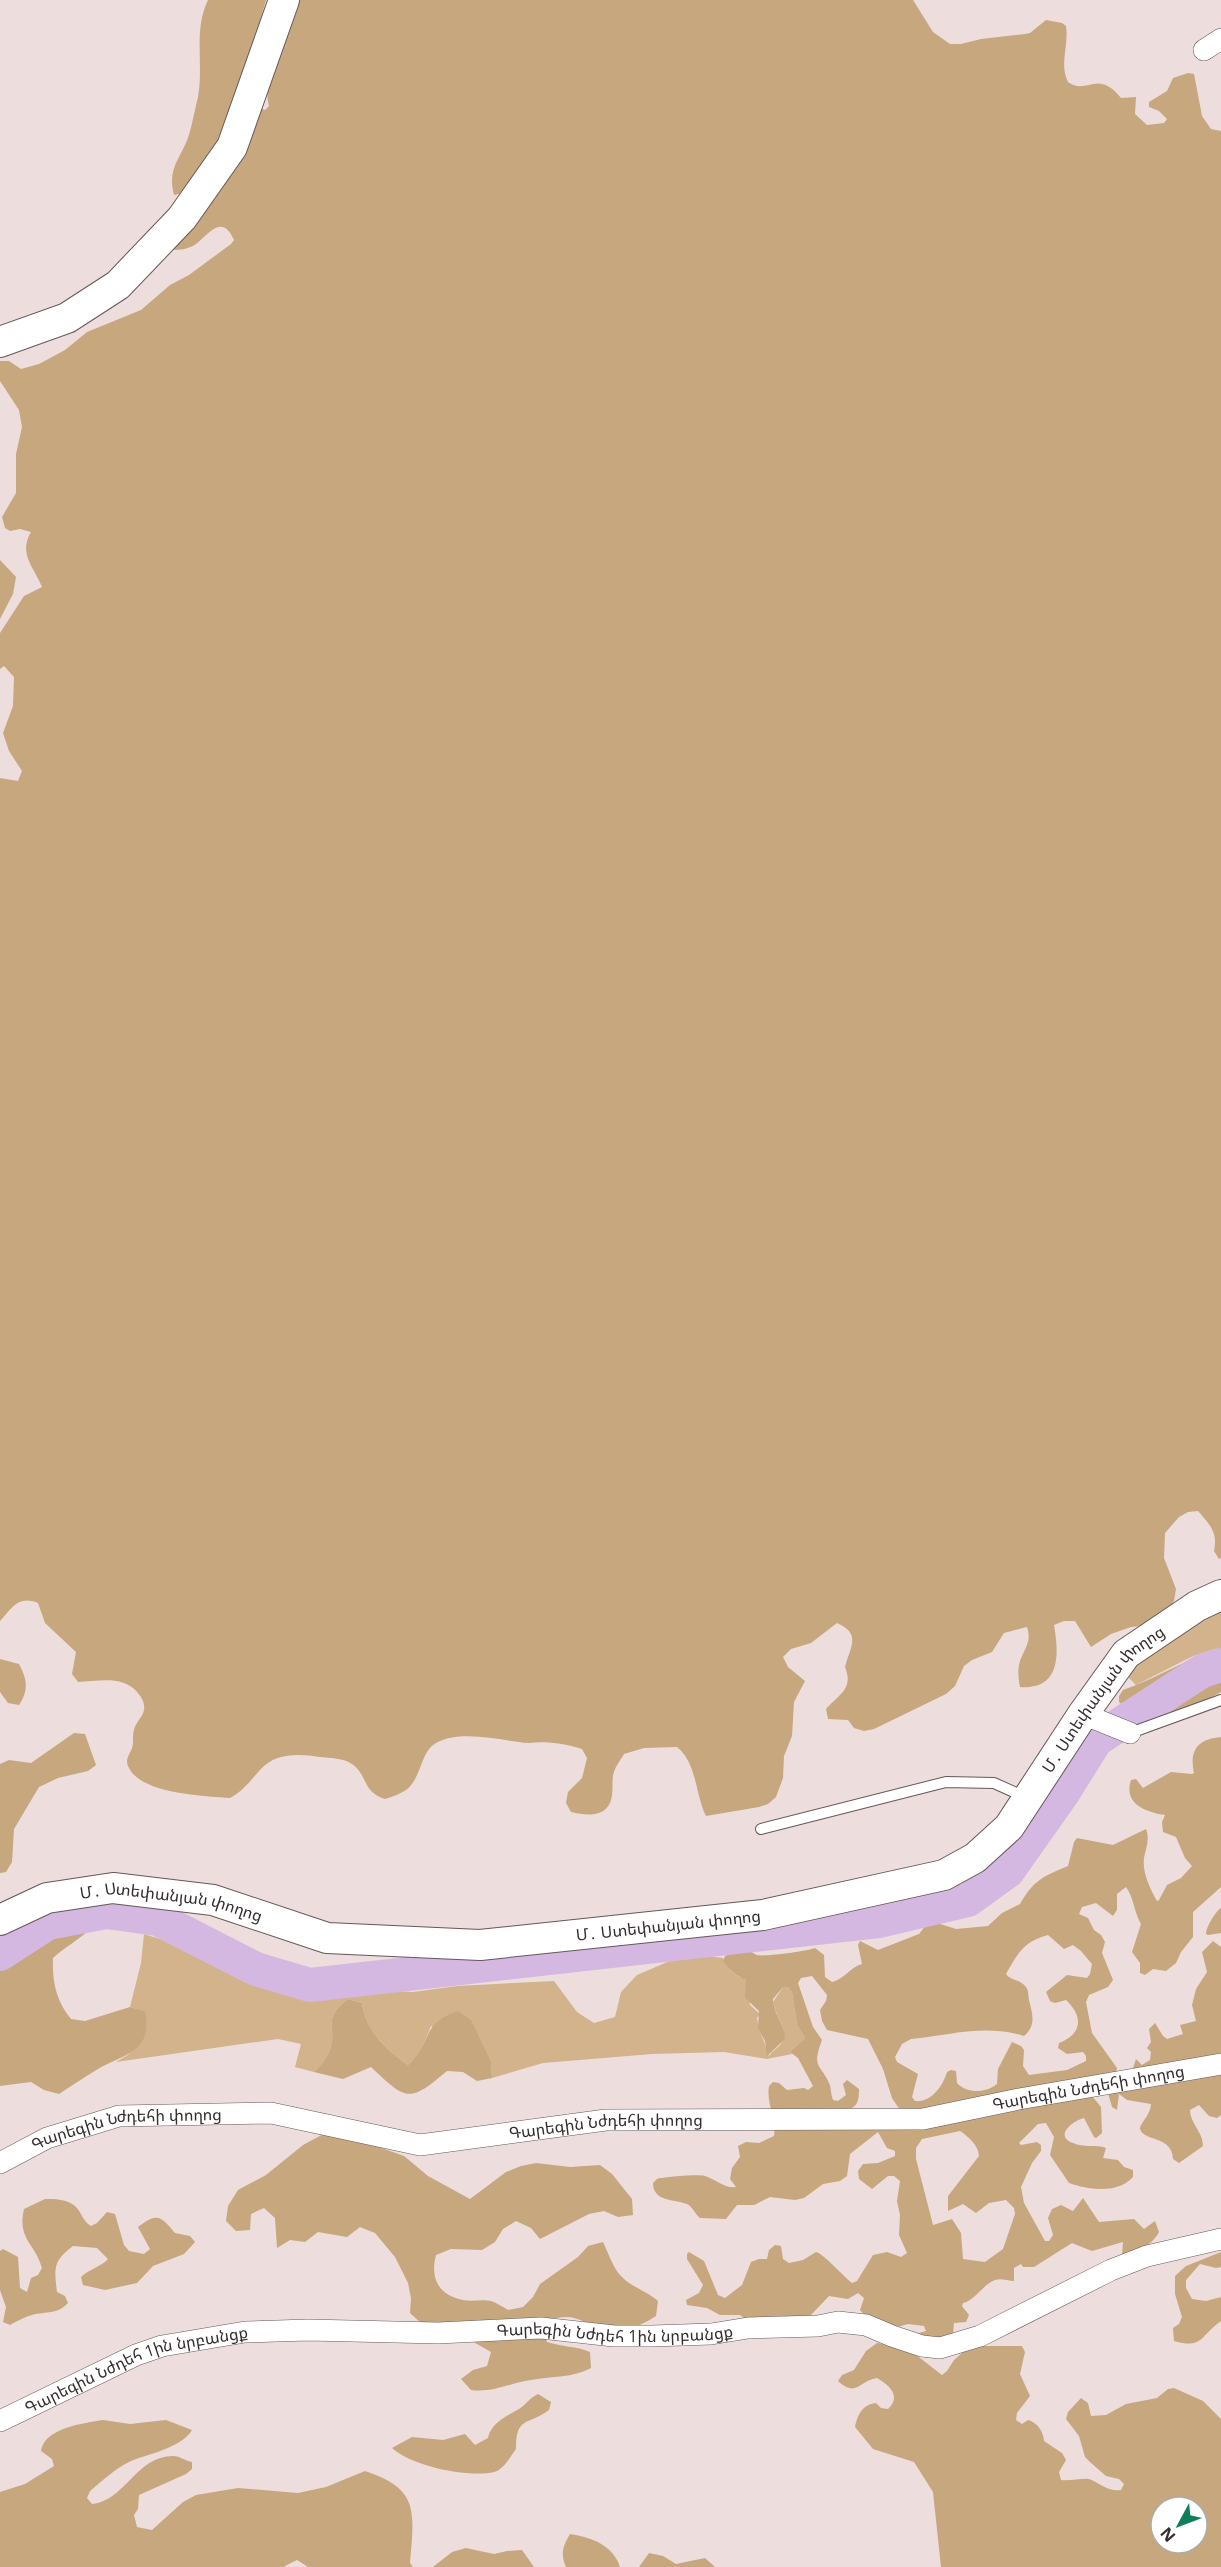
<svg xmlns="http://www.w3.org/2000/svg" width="1221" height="2567" viewBox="0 0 1221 2567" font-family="'Open Sans','Noto Sans Armenian',sans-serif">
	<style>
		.green { fill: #d2b38b }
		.forest { fill: #c6a77e; fill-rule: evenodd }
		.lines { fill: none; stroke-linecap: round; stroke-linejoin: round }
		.river { stroke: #d4b8e2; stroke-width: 34 }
		.lane-casing { stroke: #665858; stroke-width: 12 }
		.street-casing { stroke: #665858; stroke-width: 22 }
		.secondary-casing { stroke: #665858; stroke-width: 32 }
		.lane { stroke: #fff; stroke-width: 10 }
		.street { stroke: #fff; stroke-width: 21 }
		.secondary { stroke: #fff; stroke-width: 30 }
		.labels { text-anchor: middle; stroke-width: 5; stroke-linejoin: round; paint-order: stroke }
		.street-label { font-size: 16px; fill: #342d2e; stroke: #fff }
	</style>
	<rect width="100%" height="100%" fill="#eddddd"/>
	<g class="green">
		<polygon points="1221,1610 1221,1647 1193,1656 1136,1685 1125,1674 1130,1659"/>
		<path d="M144,1934l73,23 57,14 37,15 102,6 44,-6 97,-5 23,31 17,11 21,-6 6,-25 16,-17 35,-15 25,-5 26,3c3,11 13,18 23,22l4,25 10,9 -3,4c2,13 8,25 12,38 3,-5 7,-7 11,-11 11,-13 -5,-29 -7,-43l10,-15h5l4,5 5,33 8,13 -15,14 2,2 -25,5 -43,-7 -72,2 -109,9 -51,15 -1,-16 -60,-36 -12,29 -11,10c-23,-16 -42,-34 -46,-62l-14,-4c-28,21 -9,28 -19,53 -3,7 -9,14 -15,20l-19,-5 6,-23 -23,-5 -162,23c27,-15 26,-22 29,-51l-15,-4 11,-44z"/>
	</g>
	<g class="forest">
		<path d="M208,0h58l-36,126 -46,67 -10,2c-7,-26 6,-36 14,-57 4,-12 7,-29 10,-41 6,-33 -5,-66 10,-97z"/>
		<path d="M299,0h614l20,32 17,12h11l20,-5 44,-5 5,-1 16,-13 16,3 4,3c3,20 -7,38 2,56 19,14 29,-14 53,16l15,-1 -1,17 12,11 17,-2 3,-4 -8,-8 -10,-4v-5l18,-11 6,-13 15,-5 6,1 8,42 9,13 10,2v1427l-2,1 -5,-8c4,-19 -4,-26 -16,-40l-10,1 -9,5 -14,16 -1,25 12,31 -2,12 -6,10 -15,14 -22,2 -20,7 -20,13 -16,-26h-11l-10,4c5,29 7,65 -34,62 -2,-10 -3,-21 2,-31 5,-11 9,-16 5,-29l-23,6 -12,19 -20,8 -8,6 -9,20 -9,8 -72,35 -10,2 -10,-3 -6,-8 -20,-1 -2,-10c13,-15 28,-20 19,-42 5,-20 17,-33 -8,-44l-26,20 -20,6 -8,8 5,10 17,14 -11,21 -2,34 -8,20 -1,22 -7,19 -8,7 -9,3 -53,9c-11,-22 -9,-53 -29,-69l-33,1 -20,6c-4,7 -10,14 -11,22 -1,6 0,13 -1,19 -3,23 -24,21 -41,17l-5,-9 2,-11 14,-14 5,-20 -5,-9c-16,-5 -36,-8 -53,-6 -27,-2 -67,-14 -93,0 -16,9 -14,35 -30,47 -6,4 -14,7 -21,9 -23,-7 -17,-24 -33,-35 -8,-6 -22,-6 -32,-7 -21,-3 -44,-5 -60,13 -10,11 -17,21 -30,28 -26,-2 -91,-4 -102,-32 -3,-7 2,-12 4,-18 2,-6 0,-12 2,-18 1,-7 9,-13 10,-20 1,-7 -2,-12 -6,-17 -14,-18 -40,-12 -60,-11l-6,-8 4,-22 -31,-29 -7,-20c-20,-8 -26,5 -38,18v-843l18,3 4,-10 -13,-20 -6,-18 10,-27 1,-29 -10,-11 -4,3v-36l24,-37 18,-9c-8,-20 -24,-33 -11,-55l-11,-3 -10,2 -5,-3 -3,-11 14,-24v-39l6,-27 -3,-17 -19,-29v-20h9l12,8 18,-5 26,-14 22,-18 54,-22 29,-25 19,-10 42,-31 3,-4c-12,-27 -25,-6 -38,4 -7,5 -16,6 -24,6l88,-142 5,2 4,-4c-9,-34 18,-75 30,-106z"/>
		<polygon points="0,560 16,577 13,594 0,619"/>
		<path d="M1221,1647v45c-16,10 -63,28 -82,23 -7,-2 -14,-8 -20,-13v-6l4,-6c34,-12 64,-31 98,-43z"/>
		<path d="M0,1659l19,5c8,15 10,26 0,41l-11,-2 -8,-11z"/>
		<polygon points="74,1733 85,1734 96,1765 88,1771 58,1778 39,1787 14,1829 12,1862 6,1872 0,1873 0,1764 9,1760 31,1763"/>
		<path d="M1221,1737v150l-28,25v25l-12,15 -5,11 -10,8 -13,-2 -8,6 -5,-2v-10l-8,-11 9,-28c-7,-12 -7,-26 -15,-37l-9,7v16l-4,6 -17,-13 -14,4 -3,7 9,4 6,12 7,5 4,7 -3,11 11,27 -5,7 -19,8 -3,7 6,31 25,35 -1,6 -24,22 9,11 1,26 -6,5 -2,-1 -10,-19c-12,3 -30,18 -11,25 10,5 23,1 33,5l-3,10 15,2 6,7 9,3v7c-15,17 -44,13 -64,6l-19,-28 4,-18 -8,-14 -8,1 -19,19 2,2 16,-3 4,3v6l-9,12 -11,24 3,16 21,38h4l4,-6 -5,-17 4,-9 9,-4 12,6 10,-13 16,24 35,-3 10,10 11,-8 4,11c-8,15 -21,18 -37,23l1,-13 -31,9 -20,-8 -38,24h-11l-2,-3 -7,4v13c-6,0 -13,-3 -19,-1 -13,5 -19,20 -32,23l-1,3 7,9 -3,7 -12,1 -1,12 -20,7 -17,-8 10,-3 -2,-5 -16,-2 -21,6 -10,-2 -17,-18 4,-12 -6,-5 -10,6 -19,-3 -18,19 -5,2 -57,5 -9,-7h-20l-13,-7 -20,-3 -1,-5 13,-7 4,-8 -16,-26v-5l2,-2 15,9 14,34 7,3 17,-13 9,-23 8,-3h8l2,-9 6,-5 6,1 2,13 6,4 14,-3 13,-8c8,2 27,24 36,31l5,-2 16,-26 14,-3 14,5 6,-4 -8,-18 1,-20 -3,-14 3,-20 -6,-5h-6l-16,13 -13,-10 -1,-8 5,-7 15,-1 17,-7v-5l-8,-3 -9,-16 -28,22 -3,22 -7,5 -17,3 -19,14 -9,2 -25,-3 -16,8h-17l-11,14 -26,-1c-5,-4 -8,-12 -13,-14 -13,-5 -34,-2 -34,-21l4,-4c6,-2 43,-5 48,-3 10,3 21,13 31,11l-6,-8 2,-11 8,-11 -2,-11 8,-4 13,1 15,-7c3,-17 -8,-32 -5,-50l4,-4 6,1 8,7 17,-2 4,2 5,-4 -15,-28 -8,-6 15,-14 -8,-13 -5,-33 -4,-5h-5l-10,12c0,15 12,25 12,40l-18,17 -2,-15 -7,-13 1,-17 -14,-13 1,-18c-10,-4 -17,-10 -23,-19l2,-5 19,-8c5,1 8,5 13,7 7,2 51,-4 58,-7l9,7 1,22 7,5c13,-3 18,-15 30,-18l-4,-19 2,-4 18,9 41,-16 7,-9 8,-3 22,7 32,-3 14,-13 18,-9c14,-24 22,-27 48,-38l6,-24 3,-4 36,7 33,-16c4,10 0,19 -2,29 -2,14 6,31 13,43l2,-1 8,-15 14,-7 11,-12 -7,-8 -9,-21 -13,-5 -1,-10 3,-7c-19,-3 -42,-11 -34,-35l5,-1 7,9 28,-16 21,2 2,-1c-5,-23 4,-34 27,-36zM1048,1935l16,14 9,-4 8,6 11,13 -2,10 -3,4 -20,-3 -21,17 4,9 5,2 11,-3c18,17 16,34 -7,43l-1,5 9,6 16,-2 3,4v5l-19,9 -38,5 -6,-9 1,-16 -3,-4 -9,-4 -14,27 -1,15c-11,9 -30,10 -40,-1l-1,-12 -5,-1 -4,2c-4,14 -16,31 -32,29l-3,-4 6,-23 -21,-12 -2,-5 7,-13 9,-5c40,-4 74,-15 113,-3 13,-11 8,-23 5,-36 -1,-5 0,-9 -3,-13 -6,-8 -15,-6 -20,-13 11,-20 18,-33 42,-39zM812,1976l15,19 -1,6 -6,9 2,11 5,9 41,9 15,30 9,29 6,9 4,3 -58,2c13,-5 15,-9 15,-23l-12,-9 -4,4 3,11 -8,6 -5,-1c-2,-5 -2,-10 -3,-15 -9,-22 -19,-16 -8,-45l-9,-13 -15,-44 3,-5zM960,2131c9,6 18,14 19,25l-31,40v15l15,-7 13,9 13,-10 17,-3 8,8 1,6 -12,35 -18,13 -22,-3 -2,-26 -9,-14 -19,6 -17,-66v-11l6,-9z"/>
		<path d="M1221,1908v25l-13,2 -2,-1c0,-7 9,-22 15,-26z"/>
		<path d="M65,1909l26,19c-12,12 -26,19 -38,30 -1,23 3,43 18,61l14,2 45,-14 15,4c8,42 -20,42 -47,58 -13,8 -26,16 -39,25l-15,-4 -13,-8 -31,4v-133z"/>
		<path d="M1213,1941l8,6v168l-4,3 -8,-2 -10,-11 -9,5c0,13 13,22 13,36l-24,17 -6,-4c-1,-24 -29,-17 -33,-30 -1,-5 11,-14 11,-25l-24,-4 -8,-6 -2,16 -5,-3 -4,-14 24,-22 4,-12 6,6 8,-5 1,-8 -4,-4 4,-6 -2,-13 6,-6 8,13 4,3 16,-5 -3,-9 16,-4 -4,-16 4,-16 11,-17 -5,-20z"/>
		<path d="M348,1999l14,4c4,28 23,46 46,62 25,-21 11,-41 50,-54l13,9 20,42 1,16 -15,3 -14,-9 -16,-1c-38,32 -40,30 -76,-4l-28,12 -29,-7c6,-6 12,-13 15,-20 10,-25 -9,-32 19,-53z"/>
		<path d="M331,2130l73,26 24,20 42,23 36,-27 15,-6 15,-3 34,4 30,-2 12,9 20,25 1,16 -15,2 -14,-6 -15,3 -49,25 -9,-11 -15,-7 -13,8 -8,13 -13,8 -31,-1 -15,6c-6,23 2,40 27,45 9,2 19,-1 28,1 6,2 12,6 17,9l15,-3 10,-10 7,-13 38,-27 10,-11 15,-4c5,10 10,26 18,34 10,11 26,15 37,25l-2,15c-15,10 -40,21 -58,15 -5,-2 -8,-6 -12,-8 -15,-10 -30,-6 -45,0l6,19c15,5 29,4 43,10l1,16c-19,10 -38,8 -60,12 -21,3 -38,13 -60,10l-10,-11 12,-9 14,-4 4,-14 -26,-15 -44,-14 -11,-10 1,-15 -3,-15 -13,-26 -20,-24 -15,-6 -13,10 -29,-5 -13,10 -15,-2 -13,8 -2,-30 -11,-10 -13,6 -1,16 -14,1 -10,-10 2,-15 10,-16 28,-15 37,-30z"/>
		<path d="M45,2199c10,0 22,0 30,7 7,6 7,15 16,20l6,-3 10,-11 8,2 9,31 5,6 15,3 6,-5 -12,-22c19,-14 22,-12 37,6l15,3 5,6 -11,12 -31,12 -16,17 -32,7 -22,-5 -2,-8c8,-8 20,-10 27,-18l-11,-11 -24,-2c-20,15 -19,22 -16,46l8,4 3,7c-11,12 -22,8 -36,12 -7,2 -15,6 -22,10l-7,-3 3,-15 -6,-17v-39l3,-2 15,8 2,31 7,4 4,-14 7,-3 4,-7c-7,-25 -25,-29 -18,-59z"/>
		<path d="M1221,2252v15l-5,1 -16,-4 -14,16v8l6,11 14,2 15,-4v24c-22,16 -18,28 -47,20l-1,-13 6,-4 3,-7 -7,-23v-18l11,-10z"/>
		<path d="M877,2343l30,5 35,27 5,-4 7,-11 16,-14h52l3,6 -5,22 10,22 -13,17 -1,7 6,4 6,-4c10,3 15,11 16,21l18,12 4,7 -7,12 2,8c10,1 22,-2 28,-1 11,4 19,13 32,11l3,-6 -5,-5 -13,-3 -16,-14 -5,-5 -6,-21 -13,-17 2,-7 13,-14 7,5 3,13 15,-1 20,-11 31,-6 11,-9 6,-1 29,13 18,18v148h-280l-8,-75 -19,-30 -41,-13 -18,-22c3,-13 7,-22 21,-24l5,5 7,1c14,-13 1,-24 -11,-31 -19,3 -20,20 -39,3l4,-6 12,-5 12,-19zM1161,2507h36v36h-36z"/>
		<path d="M538,2394l13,8 -2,8c-22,16 -33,6 -33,39 -6,8 -12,20 -22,23 -26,6 -83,-6 -102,-24l20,-11 31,3 22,-6 10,11 13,-7c3,-15 19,-22 31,-29 7,-4 10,-11 19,-15z"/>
		<path d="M103,2420l27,4 36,-4 26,10c-12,19 -43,23 -63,32 -14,7 -27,19 -39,29l-3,7 5,6c33,-3 44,-48 81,-48 7,0 13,5 19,6v7l-6,5 -47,21 -1,14 -4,6 3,12 15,3 31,-28 13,-7 42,-7 60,5 28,-6 39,-16c55,18 49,41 45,92l3,4h-105l-11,-7 -14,7h-283v-75l25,-8 29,-18 -2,-7 -11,-8c3,-23 43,-28 62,-31z"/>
		<path d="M570,2534c21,3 43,11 50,33h-54c-6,-13 -3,-21 4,-33z"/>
		<polygon points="466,2548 494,2554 507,2551 522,2550 534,2567 433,2567 452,2552"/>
		<polygon points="649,2553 663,2556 676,2564 705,2558 715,2567 639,2567"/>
	</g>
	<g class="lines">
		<polyline class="river" points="0,1954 48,1923 106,1912 158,1919 256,1969 310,1985 879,1921 968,1900 1008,1871 1063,1793 1096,1740 1202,1671 1221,1665"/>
		<g class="lane-casing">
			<g id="lane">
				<polyline points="1130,1733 1221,1700"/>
				<polyline points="761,1829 946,1782 994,1783 1025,1797"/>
			</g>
		</g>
		<g class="street-casing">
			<g id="street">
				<polyline points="1204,50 1221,39"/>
				<polyline points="1083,1714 1130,1733"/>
				<path id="s1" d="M0,2163l47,-25 72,-22 152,-3 149,32 186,-25 317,-1 96,-20 202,-35"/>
				<path id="s2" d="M0,2421l136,-66 26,-9 83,-14 63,-2 130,3 103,-5 73,8h38l59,-2 37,-6 70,-2 20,-4 28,3 26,11 30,10 18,2 40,-12 131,-66 36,-14 74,-17"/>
			</g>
		</g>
		<g class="secondary-casing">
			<g id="secondary">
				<polyline points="0,342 67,318 118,285 182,218 232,147 284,0"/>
				<path id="s3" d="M0,1920l47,-22 66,-10 100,12 114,38 153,7 283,-30 181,-40 31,-17 34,-31 74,-113 43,-60 71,-48 24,-11"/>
			</g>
		</g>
		<use href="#lane" class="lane"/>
		<use href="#street" class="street"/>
		<use href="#secondary" class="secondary"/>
	</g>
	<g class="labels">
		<g class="street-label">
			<text dy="6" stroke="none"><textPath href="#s3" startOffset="1204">Մ․ Ստեփանյան փողոց</textPath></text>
			<text dy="6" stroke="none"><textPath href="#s3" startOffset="178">Մ․ Ստեփանյան փողոց</textPath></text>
			<text dy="6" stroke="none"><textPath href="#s3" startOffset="682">Մ․ Ստեփանյան փողոց</textPath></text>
			<text dy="6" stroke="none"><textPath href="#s1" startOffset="1106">Գարեգին Նժդեհի փողոց</textPath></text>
			<text dy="6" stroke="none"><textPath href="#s1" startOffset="620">Գարեգին Նժդեհի փողոց</textPath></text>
			<text dy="6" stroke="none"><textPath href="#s1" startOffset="134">Գարեգին Նժդեհի փողոց</textPath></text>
			<text dy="6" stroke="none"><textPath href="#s2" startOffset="633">Գարեգին Նժդեհ 1ին նրբանցք</textPath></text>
			<text dy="6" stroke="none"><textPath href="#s2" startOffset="147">Գարեգին Նժդեհ 1ին նրբանցք</textPath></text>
		</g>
	</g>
	<g transform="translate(1179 2525) rotate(229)"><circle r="28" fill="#ffffff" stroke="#aeabab" stroke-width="1.5"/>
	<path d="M0-4.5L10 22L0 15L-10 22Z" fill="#117e5a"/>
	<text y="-9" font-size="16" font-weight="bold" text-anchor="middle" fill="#342d2e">N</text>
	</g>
</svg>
